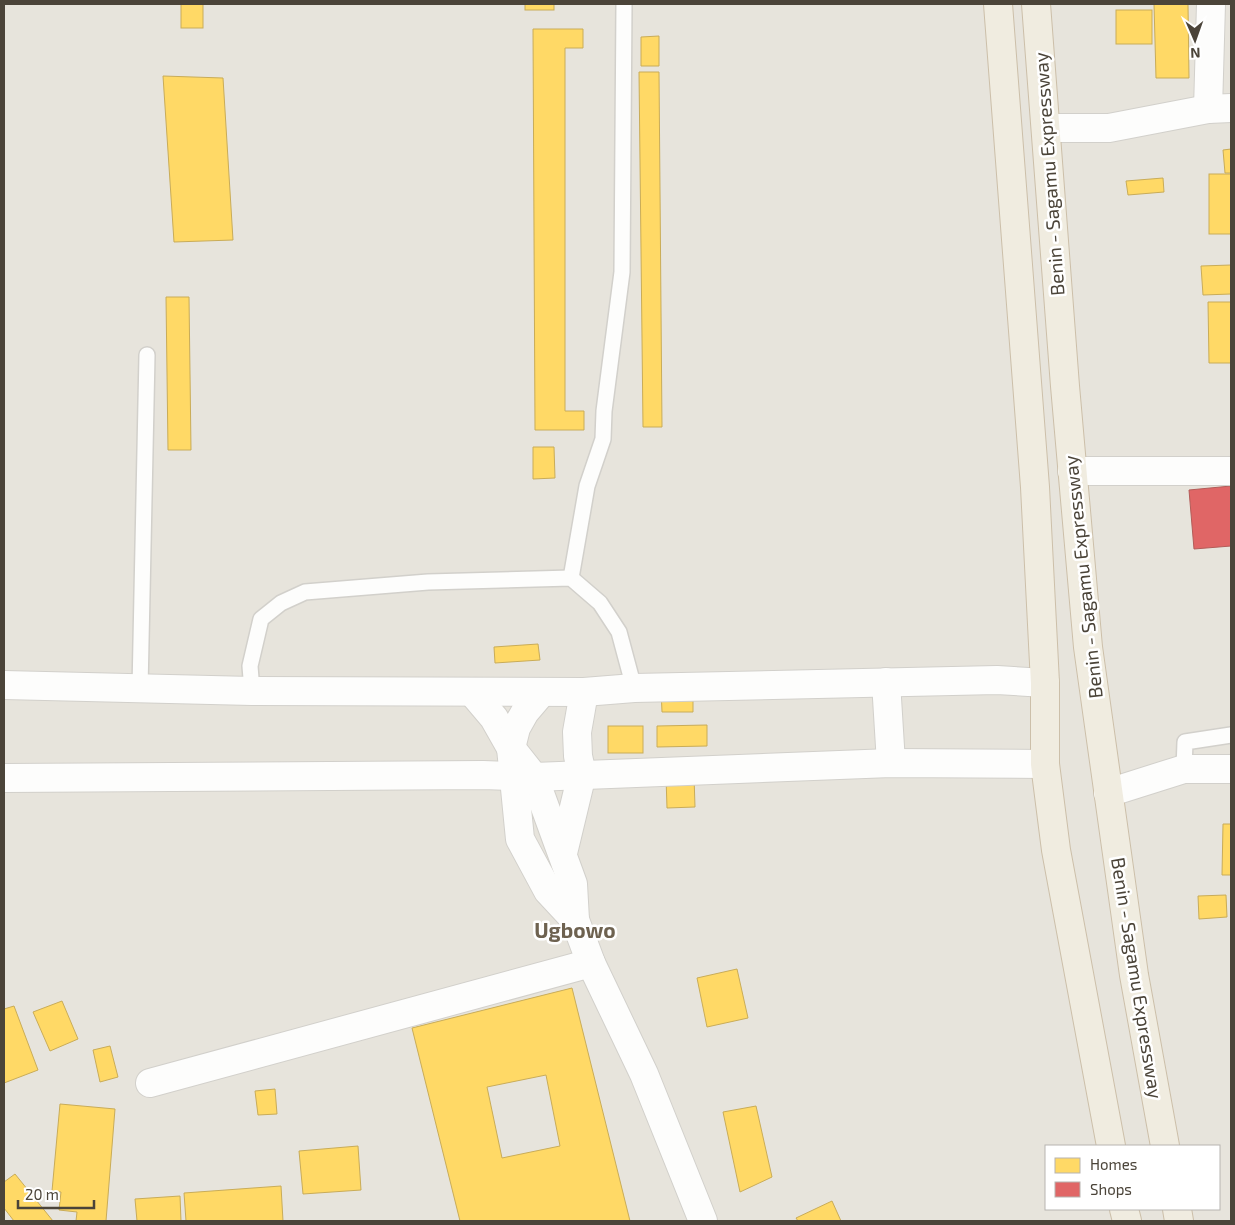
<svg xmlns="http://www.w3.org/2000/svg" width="1235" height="1225" viewBox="0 0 1235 1225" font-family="'Exo 2',sans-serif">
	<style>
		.residential { fill: #e7e4dc; fill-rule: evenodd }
		.homes { fill: #ffd966; stroke: #c9ac58; fill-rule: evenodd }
		.shops { fill: #e06666; stroke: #b35c58 }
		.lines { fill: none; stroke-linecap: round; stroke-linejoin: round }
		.service-casing { stroke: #d2d0cb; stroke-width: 18 }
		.minor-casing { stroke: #d2d0cb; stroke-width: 30 }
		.trunk-casing { stroke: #ccbfa9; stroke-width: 30 }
		.service { stroke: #fdfdfc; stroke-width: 15 }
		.minor { stroke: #fdfdfc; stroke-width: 28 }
		.trunk { stroke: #f0ece0; stroke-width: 28 }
		.labels { text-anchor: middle; stroke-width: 5; stroke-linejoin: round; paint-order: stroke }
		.street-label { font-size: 19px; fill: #4b4439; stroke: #fff }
		.quarter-label { font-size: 21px; font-weight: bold; fill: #6e6250; stroke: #fff }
	</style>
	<rect width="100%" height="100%" fill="#f4f2ee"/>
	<path class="residential" d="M4,4h1227v1217h-1227zM1046,1146h173v63h-173z"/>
	<g class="homes">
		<rect x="181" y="4" width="22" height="24"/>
		<rect x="525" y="4" width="29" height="6"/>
		<polygon points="1154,4 1188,4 1189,78 1156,78"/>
		<rect x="1116" y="10" width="36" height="34"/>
		<polygon points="533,29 583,29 583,48 565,48 565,411 584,411 584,430 535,430"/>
		<polygon points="659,36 659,66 641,66 641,37"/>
		<polygon points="639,72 659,72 662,427 643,427"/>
		<polygon points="163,76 223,78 233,240 174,242"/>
		<polygon points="1231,149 1231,173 1225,173 1223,150"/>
		<rect x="1209" y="174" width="22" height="60"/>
		<polygon points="1163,178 1164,192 1128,195 1126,181"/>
		<polygon points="1231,265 1231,294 1203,295 1201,266"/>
		<polygon points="166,297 189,297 191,450 168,450"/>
		<polygon points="1208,302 1231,302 1231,363 1209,363"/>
		<polygon points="533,447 554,447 555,478 533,479"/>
		<polygon points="538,644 540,660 495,663 494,647"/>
		<polygon points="693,688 693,712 662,712 661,689"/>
		<polygon points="707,725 707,746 657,747 657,726"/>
		<rect x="608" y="726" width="35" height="27"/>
		<polygon points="694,776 695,807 667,808 666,777"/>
		<polygon points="1223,824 1231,824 1231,875 1222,875"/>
		<polygon points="1226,895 1227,917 1199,919 1198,896"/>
		<polygon points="737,969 748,1018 707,1027 697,978"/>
		<path d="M572,988l58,233h-170l-48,-193zM546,1075l14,71 -58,12 -15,-71z"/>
		<polygon points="62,1001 78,1039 50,1051 33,1012"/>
		<polygon points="14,1006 38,1070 4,1083 4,1009"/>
		<polygon points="110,1046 118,1077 100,1082 93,1050"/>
		<polygon points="275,1089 277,1114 258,1115 255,1091"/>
		<polygon points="60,1104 115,1109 106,1221 76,1221 77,1212 59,1210 61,1192 52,1191"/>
		<polygon points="756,1106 772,1177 740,1192 723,1112"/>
		<polygon points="358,1146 361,1190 303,1194 299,1151"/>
		<polygon points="15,1174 53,1221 14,1221 4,1208 4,1182"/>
		<polygon points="281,1186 283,1221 186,1221 184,1193"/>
		<polygon points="180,1196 181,1221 137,1221 135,1199"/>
		<polygon points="832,1201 841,1221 798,1221 796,1218"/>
	</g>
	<polygon class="shops" points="1231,486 1231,546 1194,549 1189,490"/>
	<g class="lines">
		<g class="service-casing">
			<g id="service">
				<polyline points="571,578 587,486 603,439 604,411 622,272 624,4"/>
				<polyline points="140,689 147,355"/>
				<polyline points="252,691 250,666 261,619 281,603 305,592 428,582 571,578 600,603 619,632 634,688"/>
				<polyline points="1184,769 1185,742 1231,735"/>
			</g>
		</g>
		<g class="minor-casing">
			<g id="minor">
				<polyline points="1208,109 1211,4"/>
				<polyline points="1046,128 1109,128 1208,109 1231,108"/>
				<polyline points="1072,471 1231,471"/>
				<polyline points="886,682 891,763"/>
				<polyline points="4,685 252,691 584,692 634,688 997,680 1045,683"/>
				<polyline points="472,692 494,718 511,748 534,777 573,884 575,920 591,963 644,1074 703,1221"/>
				<polyline points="542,692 525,712 516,728 511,748 520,839 548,891 575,920"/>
				<polyline points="4,778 483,775 534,777 891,763 1045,764"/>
				<polyline points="1108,793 1184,769 1231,769"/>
				<polyline points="563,853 582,774 578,756 577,732 584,692"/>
				<polyline points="150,1083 591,963"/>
			</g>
		</g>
		<g class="trunk-casing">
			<g id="trunk">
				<polyline points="998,4 1035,487 1045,683 1045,764 1056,850 1111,1146"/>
				<polyline points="1036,4 1065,386 1088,647 1134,975 1165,1146"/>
				<polyline points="1124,1209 1127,1221"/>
				<polyline points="1177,1209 1179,1221"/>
			</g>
		</g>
		<use href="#service" class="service"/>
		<use href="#minor" class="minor"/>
		<use href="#trunk" class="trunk"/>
	</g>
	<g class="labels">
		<g class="street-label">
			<text transform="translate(1049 174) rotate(-94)" y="7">Benin - Sagamu Expressway</text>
			<text transform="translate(1083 577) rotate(-96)" y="7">Benin - Sagamu Expressway</text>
			<text transform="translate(1137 978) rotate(81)" y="7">Benin - Sagamu Expressway</text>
		</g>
		<g class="quarter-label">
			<text x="575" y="938">Ugbowo</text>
		</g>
	</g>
	<rect width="1235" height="1225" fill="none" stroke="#4b4439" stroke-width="10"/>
	<rect x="1045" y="1145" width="175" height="65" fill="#ffffff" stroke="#b7b4b0"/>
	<rect x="1055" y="1158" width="25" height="15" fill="#ffd966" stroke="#b7b4b0"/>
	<text x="1090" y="1170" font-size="15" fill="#4b4439">Homes</text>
	<rect x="1055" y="1182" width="25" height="15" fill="#e06666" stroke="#b7b4b0"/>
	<text x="1090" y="1195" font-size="15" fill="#4b4439">Shops</text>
	<g transform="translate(1195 40) rotate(178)" stroke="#ffffff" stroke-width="4" paint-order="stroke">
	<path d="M0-4L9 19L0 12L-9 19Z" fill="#4b4439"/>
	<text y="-8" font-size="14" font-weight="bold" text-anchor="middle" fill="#4b4439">N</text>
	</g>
	<path d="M18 1200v8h76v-8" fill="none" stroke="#4b4439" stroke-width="2.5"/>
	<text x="25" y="1200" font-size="15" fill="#4b4439" stroke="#ffffff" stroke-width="4" paint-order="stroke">20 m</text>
</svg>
